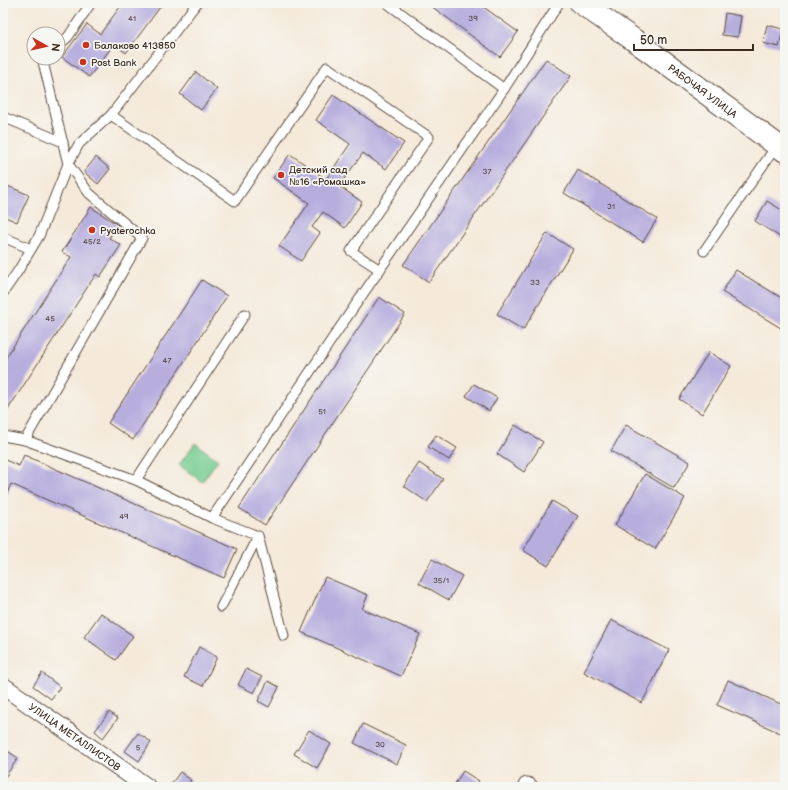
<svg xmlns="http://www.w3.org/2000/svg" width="788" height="790" viewBox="0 0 788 790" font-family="'Balsamiq Sans',sans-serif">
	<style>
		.green { fill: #78ce93; stroke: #5a7c58 }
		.building { fill: #b7aede }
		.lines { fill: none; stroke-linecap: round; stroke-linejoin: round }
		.service-casing { stroke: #57473a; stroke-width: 11 }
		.minor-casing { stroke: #57473a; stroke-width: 19 }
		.tertiary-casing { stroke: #57473a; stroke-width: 24 }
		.service { stroke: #fff; stroke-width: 9 }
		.minor { stroke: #fff; stroke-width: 17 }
		.tertiary { stroke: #fff; stroke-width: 22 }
		.poi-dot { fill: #c8321e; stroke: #f6f6f2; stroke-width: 1.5 }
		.labels { text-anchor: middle; stroke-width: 3.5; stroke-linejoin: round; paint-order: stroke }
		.number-label { font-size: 8px; fill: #5a4b4e }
		.poi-label { font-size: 10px; fill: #3b2a1e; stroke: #f6f6f2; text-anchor: start }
		.street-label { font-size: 10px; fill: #3b2a1e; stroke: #f6f6f2 }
	</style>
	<rect width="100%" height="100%" fill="#f6f6f2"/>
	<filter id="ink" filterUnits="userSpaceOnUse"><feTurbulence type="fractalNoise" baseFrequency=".025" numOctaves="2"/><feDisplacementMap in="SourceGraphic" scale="8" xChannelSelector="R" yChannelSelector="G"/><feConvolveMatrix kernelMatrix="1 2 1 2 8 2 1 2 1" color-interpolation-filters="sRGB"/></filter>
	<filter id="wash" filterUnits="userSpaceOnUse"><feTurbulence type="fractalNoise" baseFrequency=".012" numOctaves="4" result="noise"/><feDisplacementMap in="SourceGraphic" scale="16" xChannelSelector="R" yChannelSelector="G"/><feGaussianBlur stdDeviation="0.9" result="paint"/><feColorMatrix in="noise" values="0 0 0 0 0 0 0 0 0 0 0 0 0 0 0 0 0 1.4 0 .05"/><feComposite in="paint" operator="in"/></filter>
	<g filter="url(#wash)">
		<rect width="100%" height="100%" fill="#f5eada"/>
		<polygon class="green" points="195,443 218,460 202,482 179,465"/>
		<g id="blocks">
			<g class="building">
				<polygon points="123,3 163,3 126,53 114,44 89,77 62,57 87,24 100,34"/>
				<polygon points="427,3 478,3 518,32 500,57"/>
				<polygon points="725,13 741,16 738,37 722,35"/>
				<polygon points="767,25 783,29 779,47 763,43"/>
				<polygon points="546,59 571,76 429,282 403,265"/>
				<polygon points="196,72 217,89 201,110 180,94"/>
				<polygon points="333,95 404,143 386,169 363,153 339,186 362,202 345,228 323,212 312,227 320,233 301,261 279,246 309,203 273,178 290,154 326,179 350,144 316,120"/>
				<polygon points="96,157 110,169 98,184 84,172"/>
				<polygon points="578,170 657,219 643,242 564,193"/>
				<polygon points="3,184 29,195 17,222 3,216"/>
				<polygon points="767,201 785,212 785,236 783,239 755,221"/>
				<polygon points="91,207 118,225 109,238 121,245 100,277 96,274 3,417 3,362 71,257 62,252"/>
				<polygon points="547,233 573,249 523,330 497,314"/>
				<polygon points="736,270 785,300 785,329 784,330 722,292"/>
				<polygon points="202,280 227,296 133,440 108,423"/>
				<polygon points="379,297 405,314 265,525 239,508"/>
				<polygon points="709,352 731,366 702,414 679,399"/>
				<polygon points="474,384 497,398 489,411 466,396"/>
				<polygon points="515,425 543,442 524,472 497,454"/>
				<polygon points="626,425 690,462 674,488 611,451"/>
				<polygon points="436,435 457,448 449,460 428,447"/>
				<polygon points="24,455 237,549 224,578 11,484 5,499 3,498 3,459 19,466"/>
				<polygon points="419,463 443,479 427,502 404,486"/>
				<polygon points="645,474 685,498 655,549 615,525"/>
				<polygon points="552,501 578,516 548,566 523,550"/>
				<polygon points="432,559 462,576 449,600 419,583"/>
				<polygon points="325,577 368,595 362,609 420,634 401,676 301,632"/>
				<polygon points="101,613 133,636 116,660 84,637"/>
				<polygon points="611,620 669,650 642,703 584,672"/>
				<polygon points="199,647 217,657 203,686 184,677"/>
				<polygon points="246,669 262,677 254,693 238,685"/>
				<polygon points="42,673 60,687 51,699 33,686"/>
				<polygon points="728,680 785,706 785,735 717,705"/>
				<polygon points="268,681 279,687 269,707 258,701"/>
				<polygon points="109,712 118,718 103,738 95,731"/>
				<polygon points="363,724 406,745 397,764 354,743"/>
				<polygon points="309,730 331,744 317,768 294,754"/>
				<polygon points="138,733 151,742 139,761 125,751"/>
				<polygon points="3,748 18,758 3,780"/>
				<polygon points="463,771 479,781 475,787 453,787"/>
				<polygon points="180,772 191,780 186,787 169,787"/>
			</g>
		</g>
	</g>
	<g filter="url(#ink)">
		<use href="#blocks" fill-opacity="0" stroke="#57473a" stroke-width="1"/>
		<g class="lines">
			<g class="service-casing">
				<g id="service">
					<polyline points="387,3 504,89"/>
					<polyline points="58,46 68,37 91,3"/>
					<polyline points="111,115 235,201 327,67 429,137 351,251 380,270"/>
					<polyline points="3,117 63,142"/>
					<polyline points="3,237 31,249"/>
					<polyline points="704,251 777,145"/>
					<polyline points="3,293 18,271 39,236 68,164 79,144 111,115 197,3"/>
					<polyline points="3,436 25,440 136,480 212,518 332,339 504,89 559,3"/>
					<polyline points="25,440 142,238 89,193 68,164 43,62 47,58"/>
					<polyline points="136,480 245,314"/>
					<polyline points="212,518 258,536 221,607"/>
					<polyline points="258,536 284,636"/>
				</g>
			</g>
			<g class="minor-casing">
				<g id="minor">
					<path id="s1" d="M3,686l144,101"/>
					<polyline points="527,786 529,787"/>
				</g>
			</g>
			<g class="tertiary-casing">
				<g id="tertiary">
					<path id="s2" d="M581,3l53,37 151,111"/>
				</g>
			</g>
			<use href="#service" class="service"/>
			<use href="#minor" class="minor"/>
			<use href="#tertiary" class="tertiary"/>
		</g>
	</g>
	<g class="poi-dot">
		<circle cx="86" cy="45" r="4"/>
		<circle cx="83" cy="62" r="4"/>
		<circle cx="281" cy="175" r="4"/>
		<circle cx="92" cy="230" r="4"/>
	</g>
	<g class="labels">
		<g class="number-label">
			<text x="132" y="21">41</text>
			<text x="473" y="21">39</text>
			<text x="487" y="174">37</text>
			<text x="611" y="209">31</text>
			<text x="92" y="244">45/2</text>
			<text x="535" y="285">33</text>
			<text x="50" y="321">45</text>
			<text x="167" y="363">47</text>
			<text x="322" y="414">51</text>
			<text x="124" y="519">49</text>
			<text x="441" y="583">35/1</text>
			<text x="380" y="747">30</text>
			<text x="138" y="750">5</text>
		</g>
		<g class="poi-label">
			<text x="94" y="49">Балаково 413850</text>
			<text x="91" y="66">Post Bank</text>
			<text x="289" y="173">Детский сад<tspan x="289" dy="12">№16 «Ромашка»</tspan></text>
			<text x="100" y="234">Pyaterochka</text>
		</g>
		<g class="street-label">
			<text dy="4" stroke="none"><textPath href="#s2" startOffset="150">РАБОЧАЯ УЛИЦА</textPath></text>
			<text dy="4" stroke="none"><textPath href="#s1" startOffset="88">УЛИЦА МЕТАЛЛИСТОВ</textPath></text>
		</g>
	</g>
	<rect width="788" height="790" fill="none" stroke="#f6f6f2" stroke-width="16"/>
	<g transform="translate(46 46) rotate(98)"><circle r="19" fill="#f6f6f2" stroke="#aba49d"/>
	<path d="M0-3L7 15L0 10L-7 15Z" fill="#c8321e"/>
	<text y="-6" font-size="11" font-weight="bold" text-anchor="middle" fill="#3b2a1e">N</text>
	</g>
	<path d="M634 44v6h119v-6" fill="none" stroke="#3b2a1e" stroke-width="2"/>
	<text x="640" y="44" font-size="12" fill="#3b2a1e" stroke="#f6f6f2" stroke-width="3" paint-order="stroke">50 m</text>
</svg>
